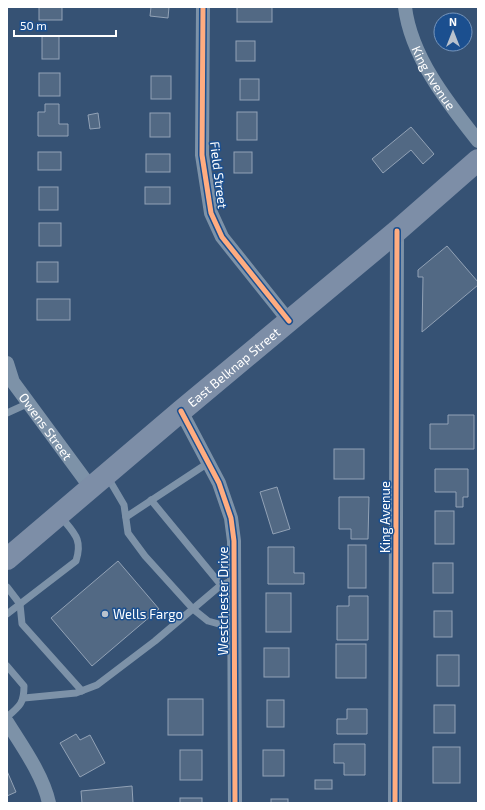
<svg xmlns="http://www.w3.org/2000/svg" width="485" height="810" viewBox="0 0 485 810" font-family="'Exo 2',sans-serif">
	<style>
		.building { fill: #526984; stroke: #92a2b6 }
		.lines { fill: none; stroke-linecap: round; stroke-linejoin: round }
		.lane { stroke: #7d92a8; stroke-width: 7 }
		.street { stroke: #7d92a8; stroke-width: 14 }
		.primary { stroke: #7d8ea7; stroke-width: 22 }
		.cycleway-casing { stroke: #1b4f8f; stroke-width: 8 }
		.cycleway { stroke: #ffac80; stroke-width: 5 }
		.poi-dot { fill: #b9c2ce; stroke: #1b4f8f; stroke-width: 1.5 }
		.labels { text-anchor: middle; stroke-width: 3; stroke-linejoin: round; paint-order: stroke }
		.street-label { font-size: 13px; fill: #fff; stroke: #1b4f8f }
		.poi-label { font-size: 13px; fill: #fff; stroke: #1b4f8f; text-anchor: start }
	</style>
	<rect width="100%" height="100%" fill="#365274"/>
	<g class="building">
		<rect x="39" y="7" width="23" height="13"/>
		<polygon points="151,7 169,7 168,18 150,16"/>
		<rect x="237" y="7" width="35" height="15"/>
		<rect x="42" y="36" width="17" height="23"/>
		<rect x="236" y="41" width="19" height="20"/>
		<rect x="39" y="73" width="21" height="23"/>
		<rect x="151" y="76" width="20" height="23"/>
		<rect x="240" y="79" width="19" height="21"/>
		<polygon points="45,104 59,104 59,124 68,124 68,136 38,136 38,112 45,112"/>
		<rect x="237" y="112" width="20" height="28"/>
		<polygon points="98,113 100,128 90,129 88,115"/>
		<rect x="150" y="113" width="20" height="24"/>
		<polygon points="411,127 434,154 423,164 411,150 383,173 372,159"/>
		<rect x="38" y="152" width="23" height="18"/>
		<rect x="234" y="152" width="18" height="21"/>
		<rect x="146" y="154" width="24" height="18"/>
		<rect x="39" y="187" width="19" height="23"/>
		<rect x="145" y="187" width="25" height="17"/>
		<rect x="39" y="223" width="22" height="23"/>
		<polygon points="447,246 478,282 478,285 422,332 423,277 418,277 418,270"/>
		<rect x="37" y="262" width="21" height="20"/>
		<rect x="37" y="299" width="33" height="21"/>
		<polygon points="448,415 474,415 474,449 430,449 430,424 448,424"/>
		<rect x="334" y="449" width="30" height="30"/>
		<polygon points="435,469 468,469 468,497 463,497 463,507 456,507 456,492 435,492"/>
		<polygon points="277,487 290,529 273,534 260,492"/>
		<polygon points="339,497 369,497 368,539 351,539 351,529 339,529"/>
		<rect x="435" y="511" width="19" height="33"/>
		<rect x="348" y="545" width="18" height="43"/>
		<polygon points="268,547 294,547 294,573 304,573 304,584 268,584"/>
		<polygon points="118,561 159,609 92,666 51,618"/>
		<rect x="433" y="563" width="20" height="30"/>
		<rect x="266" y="593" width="25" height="39"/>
		<polygon points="349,596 368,596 368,640 337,640 337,606 349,606"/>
		<rect x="434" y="611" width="18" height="26"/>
		<rect x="336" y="644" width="30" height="34"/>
		<rect x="264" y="648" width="25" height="29"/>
		<rect x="437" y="655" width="22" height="31"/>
		<rect x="168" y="699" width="35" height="36"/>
		<rect x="267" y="700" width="17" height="27"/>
		<rect x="434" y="705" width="21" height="28"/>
		<polygon points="347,709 367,709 367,734 337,734 337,719 347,719"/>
		<polygon points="76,734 80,740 90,735 105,763 80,777 60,743"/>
		<polygon points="334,744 365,744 365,775 344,775 344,763 334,763"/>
		<rect x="433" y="747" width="27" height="36"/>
		<rect x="180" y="750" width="22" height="30"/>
		<rect x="263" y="750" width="21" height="26"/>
		<polygon points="7,771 16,792 7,796"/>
		<rect x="315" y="780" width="17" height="9"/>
		<polygon points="132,786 133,803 82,803 81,791"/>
		<rect x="180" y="798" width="22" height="5"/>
		<rect x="271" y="799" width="17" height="4"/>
	</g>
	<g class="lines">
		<g class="lane">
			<polyline points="7,413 29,403"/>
			<polyline points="107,476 124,505 128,533 145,556 193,609 208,621 226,626 234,626"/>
			<polyline points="151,500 221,585"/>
			<polyline points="126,517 208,463"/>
			<polyline points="7,587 20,604 22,624 82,691"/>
			<path d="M7,614l69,-53c7,-22 -2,-28 -15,-44"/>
			<path d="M7,666l17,20c0,17 -4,20 -17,31"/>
			<polyline points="24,698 76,693 97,685 155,641 221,585 234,580"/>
		</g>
		<g class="street">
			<polyline points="203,7 202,155 211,213 222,237 289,321"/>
			<path id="s1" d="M405,7c6,50 43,96 73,134"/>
			<path id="s2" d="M7,363l6,19 78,106"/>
			<polyline points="181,411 219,483 231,518 234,541 235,803"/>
			<path d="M7,722c15,24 36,53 42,81"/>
			<polyline points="395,803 397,231"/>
		</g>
		<path class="primary" id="s3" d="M7,559l174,-148 216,-180 81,-71"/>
		<g class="cycleway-casing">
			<g id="cycleway">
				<polyline points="203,7 202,155 211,213 222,237 289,321"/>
				<polyline points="181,411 219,483 231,518 234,541 235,803"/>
				<polyline points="395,803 397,231"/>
			</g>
		</g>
		<use href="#cycleway" class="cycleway"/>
	</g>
	<circle class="poi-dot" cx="105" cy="614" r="4"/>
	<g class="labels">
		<g class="street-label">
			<text dy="5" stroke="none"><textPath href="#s1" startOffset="77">King Avenue</textPath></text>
			<text transform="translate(219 175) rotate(83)" y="5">Field Street</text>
			<text dy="5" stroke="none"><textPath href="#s3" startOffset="297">East Belknap Street</textPath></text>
			<text dy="5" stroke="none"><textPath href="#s2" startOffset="75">Owens Street</textPath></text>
			<text transform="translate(385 517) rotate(-90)" y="5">King Avenue</text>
			<text transform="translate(223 601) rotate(-90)" y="5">Westchester Drive</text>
		</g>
		<g class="poi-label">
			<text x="113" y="619">Wells Fargo</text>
		</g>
	</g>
	<rect width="485" height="810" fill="none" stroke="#ffffff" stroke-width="16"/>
	<g transform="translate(453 32)"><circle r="19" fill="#1b4f8f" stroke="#7695bc"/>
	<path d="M0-3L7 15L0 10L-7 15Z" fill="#b9c2ce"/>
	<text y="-6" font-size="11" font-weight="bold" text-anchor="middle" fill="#ffffff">N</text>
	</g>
	<path d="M14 30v6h102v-6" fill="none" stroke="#ffffff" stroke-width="2"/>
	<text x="20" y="30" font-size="12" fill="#ffffff" stroke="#1b4f8f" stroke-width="3" paint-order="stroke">50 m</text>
</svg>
